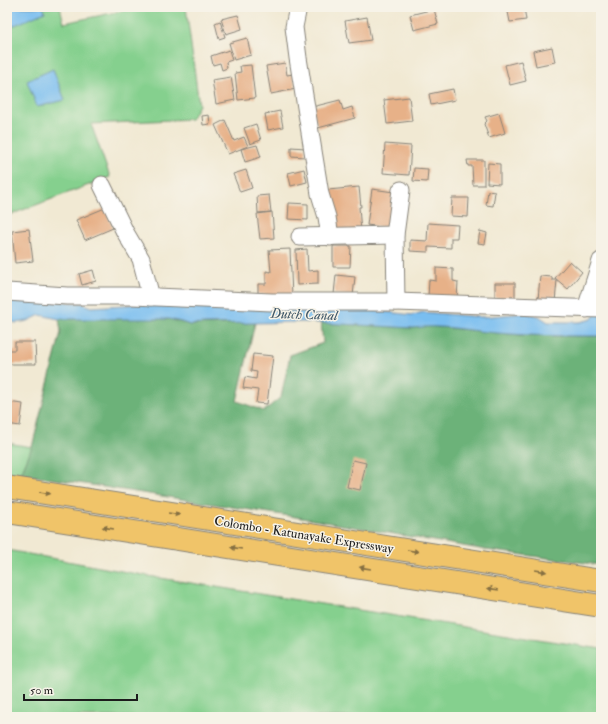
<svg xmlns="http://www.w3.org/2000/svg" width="608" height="724" viewBox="0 0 608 724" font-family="'IM FELL Double Pica',serif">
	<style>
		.green { fill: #85d08e; stroke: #507655 }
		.forest { fill: #6cb279; stroke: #44674a }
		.water { fill: #79bef0; stroke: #4a6d86 }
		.building { fill: #e7b188 }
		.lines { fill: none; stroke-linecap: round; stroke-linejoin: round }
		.minor-casing { stroke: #868278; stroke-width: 19 }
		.motorway-casing { stroke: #868278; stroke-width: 24 }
		.minor { stroke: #fff; stroke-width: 17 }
		.motorway { stroke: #f0c469; stroke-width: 22 }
		.oneway { fill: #867042 }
		.labels { text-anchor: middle; stroke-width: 3; stroke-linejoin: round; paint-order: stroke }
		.street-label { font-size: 13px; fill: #1c1c1c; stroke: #f7f3e8 }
		.water-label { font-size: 14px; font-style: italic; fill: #3d5566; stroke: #f7f3e8 }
	</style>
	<rect width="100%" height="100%" fill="#f7f3e8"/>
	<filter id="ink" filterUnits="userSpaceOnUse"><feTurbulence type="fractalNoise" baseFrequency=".025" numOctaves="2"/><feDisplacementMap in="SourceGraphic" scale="8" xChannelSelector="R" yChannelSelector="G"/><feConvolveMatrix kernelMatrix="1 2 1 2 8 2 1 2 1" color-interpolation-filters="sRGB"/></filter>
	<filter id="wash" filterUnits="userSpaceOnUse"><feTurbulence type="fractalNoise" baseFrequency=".012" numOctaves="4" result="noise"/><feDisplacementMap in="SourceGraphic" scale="16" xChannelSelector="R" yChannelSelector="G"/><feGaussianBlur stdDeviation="0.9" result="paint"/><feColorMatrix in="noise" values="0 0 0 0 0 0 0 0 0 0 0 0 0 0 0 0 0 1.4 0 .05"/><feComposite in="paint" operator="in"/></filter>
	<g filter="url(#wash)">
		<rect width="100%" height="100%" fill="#f1e9d3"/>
		<g class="green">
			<polygon points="7,7 60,7 64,23 141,7 186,7 199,105 191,119 91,124 110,177 7,216"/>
			<polygon points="7,443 32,447 21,474 7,472"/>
			<polygon points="7,550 154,577 601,649 601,717 7,717"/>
		</g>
		<polygon class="forest" points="124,318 169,319 190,325 255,323 237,401 264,411 281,397 290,355 323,343 321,323 412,328 428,326 520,335 555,336 601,336 601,565 486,550 302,518 21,474 32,447 61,332 59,319"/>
		<g class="water">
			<polygon points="7,7 43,7 45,12 8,28"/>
			<polygon points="53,69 65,100 37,107 27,81"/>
			<path d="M19,295l9,8 19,-2 34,2 11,4 64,-4 213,7 44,5 10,-3 59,5 43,-4 14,3 9,6h32l12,-3 8,-12h1v29c-35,0 -69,0 -104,-3 -28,-2 -56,-9 -84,-5l-110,-6 -98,2 -15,1 -9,-3 -12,-3h-110l-19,-4 -12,6 -12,2 -9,-3v-21z"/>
		</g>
		<g id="blocks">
			<g class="building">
				<polygon points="507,7 524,7 526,20 510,22"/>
				<polygon points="434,9 438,24 414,30 410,15"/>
				<polygon points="238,15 242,29 226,34 221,19"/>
				<polygon points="367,17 371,40 349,43 345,21"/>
				<polygon points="220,21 225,37 219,39 215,23"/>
				<polygon points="247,38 251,55 234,60 229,43"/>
				<polygon points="552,47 555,62 536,66 533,51"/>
				<polygon points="229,50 232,60 226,62 227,68 222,70 220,63 213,65 211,56"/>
				<polygon points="521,61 526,81 510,85 505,65"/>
				<polygon points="285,63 287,75 293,74 296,89 271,94 266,66"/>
				<polygon points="251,65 255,98 238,100 235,73 241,72 240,66"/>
				<polygon points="231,77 235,100 216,104 212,80"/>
				<polygon points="453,89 455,100 431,105 429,94"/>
				<polygon points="409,97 412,121 387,124 384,100"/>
				<polygon points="340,100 343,110 352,107 355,118 318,128 312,107"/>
				<polygon points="280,111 283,127 268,130 265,114"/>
				<polygon points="499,113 505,133 489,138 484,124 487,121 485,117"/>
				<polygon points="209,115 210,124 203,125 202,116"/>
				<polygon points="225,120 234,141 244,137 248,146 228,154 215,125"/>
				<polygon points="256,124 261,140 250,144 244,128"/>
				<polygon points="385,144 411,146 409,175 383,173"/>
				<polygon points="257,145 261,157 245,162 241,149"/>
				<polygon points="291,147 305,148 305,157 291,156"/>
				<polygon points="467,160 484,160 484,185 473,185 472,166 468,166"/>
				<polygon points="488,163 500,164 500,184 487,183"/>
				<polygon points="414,168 428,169 427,182 413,181"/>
				<polygon points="304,169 307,182 291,186 288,173"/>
				<polygon points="246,170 252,188 240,192 233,174"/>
				<polygon points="359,187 361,207 359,207 361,232 332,234 328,190"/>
				<polygon points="372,189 394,192 389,228 367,225"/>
				<polygon points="488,191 495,192 493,206 486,205"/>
				<polygon points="269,195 271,212 258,213 257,196"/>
				<polygon points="452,198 469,198 468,217 451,216"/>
				<polygon points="289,203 308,204 308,220 288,219"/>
				<polygon points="105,208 113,228 85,240 76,220"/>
				<polygon points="272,212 274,238 260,239 257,214"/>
				<polygon points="428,223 458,225 457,238 451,238 451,248 428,247 428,252 410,251 410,240 427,241"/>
				<polygon points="29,229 33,261 15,263 12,231"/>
				<polygon points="480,231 487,233 485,244 478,243"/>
				<polygon points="333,246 351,246 350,267 333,267"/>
				<polygon points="290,249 292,297 258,294 258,284 266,284 266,271 271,272 269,250"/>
				<polygon points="307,249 308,271 318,270 318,284 297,285 296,250"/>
				<polygon points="570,261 582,272 568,289 555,278"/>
				<polygon points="436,268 453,269 453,281 458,282 457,299 428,297 429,280 436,281"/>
				<polygon points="93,270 96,281 82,285 79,274"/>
				<polygon points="336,275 355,277 353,296 334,294"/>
				<polygon points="540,276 552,277 552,280 557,280 555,302 538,300"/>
				<polygon points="495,283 515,283 515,297 495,298"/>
				<polygon points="15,342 35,342 36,364 7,364 7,350 15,350"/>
				<polygon points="253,354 273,356 267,404 256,403 258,390 243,388 245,377 256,379 257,372 251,371"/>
				<polygon points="7,402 23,404 20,426 7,424"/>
				<polygon points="353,460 366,463 360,490 347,487"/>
			</g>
		</g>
	</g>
	<g filter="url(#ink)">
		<use href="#blocks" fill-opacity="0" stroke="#868278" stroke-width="1"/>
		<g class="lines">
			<g class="minor-casing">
				<g id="minor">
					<polyline points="298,7 294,27 298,58 320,194 327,217 330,237"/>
					<polyline points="102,185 125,232 141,259 151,297"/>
					<polyline points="300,237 395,235"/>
					<polyline points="7,292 67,296 133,296 272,302 396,302 601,309"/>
					<polyline points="396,302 395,235 401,190"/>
					<polyline points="586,309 601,261"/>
				</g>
			</g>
			<g class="motorway-casing">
				<g id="motorway">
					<polyline points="7,487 601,581"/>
					<polyline points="7,512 601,606"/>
				</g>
			</g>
			<use href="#minor" class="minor"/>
			<use href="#motorway" class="motorway"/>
		</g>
		<defs><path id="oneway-solid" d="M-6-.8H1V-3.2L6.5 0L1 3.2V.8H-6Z"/></defs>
		<g class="oneway">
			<use href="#oneway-solid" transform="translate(45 493) rotate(9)"/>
			<use href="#oneway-solid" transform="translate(174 514) rotate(9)"/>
			<use href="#oneway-solid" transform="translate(108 528) rotate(-171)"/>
			<use href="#oneway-solid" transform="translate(236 548) rotate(-171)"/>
			<use href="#oneway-solid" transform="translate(413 551) rotate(9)"/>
			<use href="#oneway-solid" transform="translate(365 568) rotate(-171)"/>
			<use href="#oneway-solid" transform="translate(541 571) rotate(9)"/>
			<use href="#oneway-solid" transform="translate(493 589) rotate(-171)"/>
		</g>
	</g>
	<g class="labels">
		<g class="street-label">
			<text transform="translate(304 534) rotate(9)" y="5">Colombo - Katunayake Expressway</text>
		</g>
		<g class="water-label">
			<text transform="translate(304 314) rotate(2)" y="5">Dutch Canal</text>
		</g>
	</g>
	<rect width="608" height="724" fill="none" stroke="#f7f3e8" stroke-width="24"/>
	<path d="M24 694v6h113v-6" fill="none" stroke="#1c1c1c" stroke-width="2"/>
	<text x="30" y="694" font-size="12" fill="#1c1c1c" stroke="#f7f3e8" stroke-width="3" paint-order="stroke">50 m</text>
</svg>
